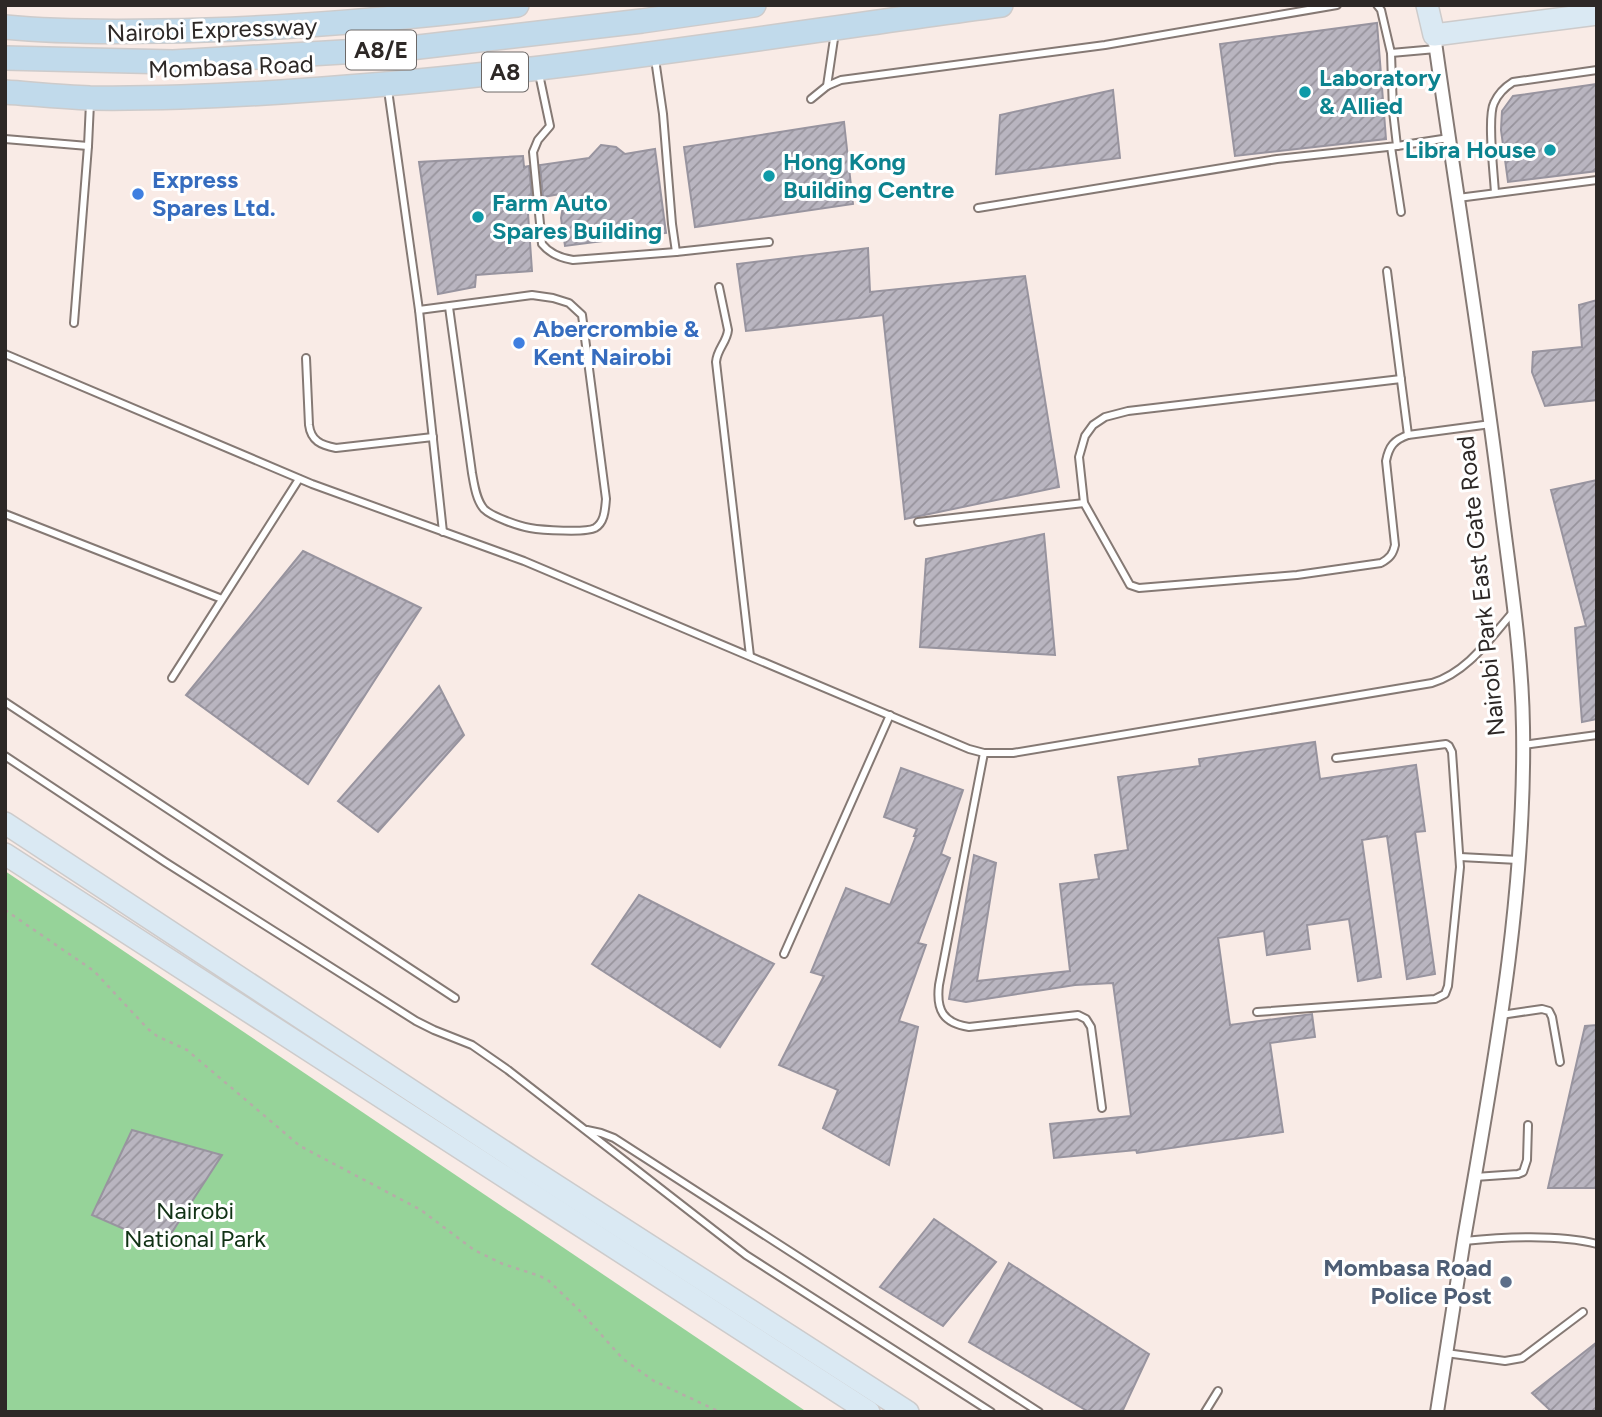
<svg xmlns="http://www.w3.org/2000/svg" width="1602" height="1417" viewBox="0 0 1602 1417" font-family="Figtree,sans-serif">
	<style>
		.park { fill: #96d399 }
		.building { fill: url(#building-hatch); stroke: #98949f; stroke-width: 2 }
		.lines { fill: none; stroke-linecap: round; stroke-linejoin: round }
		.lane-casing { stroke: #857974; stroke-width: 10 }
		.street-casing { stroke: #857974; stroke-width: 16 }
		.primary-casing { stroke: #cdcbcb; stroke-width: 24 }
		.highway-casing { stroke: #cdcbcb; stroke-width: 26 }
		.path { stroke: #b7aca8; stroke-width: 2.5; stroke-dasharray: 3.5 5; stroke-linecap: butt }
		.lane { stroke: #fff; stroke-width: 6 }
		.street { stroke: #fff; stroke-width: 12 }
		.primary { stroke: #dae9f3; stroke-width: 21 }
		.highway { stroke: #c1daeb; stroke-width: 23 }
		.culture-dot { fill: #0f9aa8; stroke: #fff; stroke-width: 2.5 }
		.shop-dot { fill: #3f7fe0; stroke: #fff; stroke-width: 2.5 }
		.service-dot { fill: #5c6f8a; stroke: #fff; stroke-width: 2.5 }
		.labels { text-anchor: middle; stroke-width: 6; stroke-linejoin: round; paint-order: stroke }
		.shield { fill: #fff; stroke: #6c6867; stroke-width: 2 }
		.shield-label { font-size: 23px; font-weight: bold; fill: #2d2826 }
		.street-label { font-size: 24px; fill: #2d2826; stroke: #fff }
		.culture-label { font-size: 24px; font-weight: bold; fill: #0d838f; stroke: #fff; text-anchor: start }
		.shop-label { font-size: 24px; font-weight: bold; fill: #366cbe; stroke: #fff; text-anchor: start }
		.park-label { font-size: 24px; fill: #113215; stroke: #fff }
		.service-label { font-size: 24px; font-weight: bold; fill: #4e5e75; stroke: #fff; text-anchor: end }
	</style>
	<defs>
		<pattern id="building-hatch" width="6" height="6" patternUnits="userSpaceOnUse" patternTransform="scale(1.75)"><rect width="6" height="6" fill="#b9b5c0"/><path d="M-1 1l2-2M0 6l6-6M5 7l2-2" fill="none" stroke="#97939c"/></pattern>
	</defs>
	<rect width="100%" height="100%" fill="#f9ebe6"/>
	<polygon class="park" points="5,871 807,1412 5,1412"/>
	<g class="building">
		<polygon points="1377,23 1386,139 1235,156 1220,44"/>
		<polygon points="1597,84 1597,171 1508,182 1501,130 1502,111 1513,96"/>
		<polygon points="1113,90 1120,158 996,174 1000,115"/>
		<polygon points="844,122 853,204 695,227 684,147"/>
		<polygon points="601,145 616,147 625,154 655,149 666,233 565,246 561,218 563,207 560,194 543,197 540,165 589,158"/>
		<polygon points="523,156 524,167 529,166 532,198 527,199 532,271 476,275 475,287 438,294 419,162"/>
		<polygon points="868,248 870,292 1025,276 1059,487 905,519 883,315 746,331 737,264"/>
		<polygon points="1597,300 1597,400 1545,406 1532,372 1533,352 1582,347 1579,305"/>
		<polygon points="1597,480 1597,719 1582,722 1575,628 1586,626 1551,490"/>
		<polygon points="1044,534 1055,655 920,647 926,559"/>
		<polygon points="303,551 421,608 308,784 186,695"/>
		<polygon points="439,686 464,735 378,832 338,801"/>
		<polygon points="1315,742 1320,779 1416,765 1425,831 1415,832 1435,974 1407,979 1387,836 1362,840 1381,977 1358,981 1349,919 1307,925 1310,949 1267,955 1264,931 1218,938 1230,1025 1312,1014 1315,1037 1270,1043 1283,1132 1137,1153 1136,1150 1054,1158 1050,1124 1131,1116 1113,983 1075,985 966,1002 949,999 974,855 996,863 977,981 1070,971 1060,884 1099,879 1095,855 1128,850 1118,777 1200,766 1199,759"/>
		<polygon points="901,768 963,790 941,854 950,858 918,943 926,945 899,1021 918,1027 889,1165 823,1128 838,1090 779,1065 824,976 811,972 846,888 890,905 916,836 914,836 917,829 884,817"/>
		<polygon points="639,895 774,964 720,1047 592,964"/>
		<polygon points="1597,1025 1597,1188 1548,1188 1585,1026"/>
		<polygon points="132,1130 222,1155 163,1246 92,1215"/>
		<polygon points="934,1219 996,1262 943,1326 880,1287"/>
		<polygon points="1009,1263 1149,1354 1122,1412 1089,1412 969,1342"/>
		<polygon points="1597,1342 1597,1412 1552,1412 1532,1393"/>
	</g>
	<g class="lines">
		<g class="lane-casing">
			<g id="lane">
				<polyline points="1377,5 1381,10 1391,53 1436,49"/>
				<polyline points="655,59 663,114 672,224 676,252 769,242"/>
				<path d="M539,74l11,52 -12,14 -5,12 9,92c8,10 19,14 31,16l103,-8"/>
				<polyline points="827,86 841,80 1105,45 1337,5"/>
				<polyline points="388,90 419,310 443,532"/>
				<polyline points="811,99 827,86 835,32"/>
				<polyline points="5,139 88,146"/>
				<polyline points="1397,146 1449,138"/>
				<polyline points="1391,147 1401,212"/>
				<path d="M1495,193c-1,-19 -8,-76 -1,-90 4,-9 11,-16 19,-21l84,-12"/>
				<polyline points="1458,198 1597,180"/>
				<polyline points="978,208 1277,159 1397,146 1393,111 1391,53"/>
				<polyline points="1387,271 1408,435"/>
				<path d="M719,287l9,43c-1,12 -11,19 -12,32l34,294"/>
				<path d="M419,310l113,-15 21,3 16,5 13,12 24,184c-1,10 -1,23 -11,29 -9,5 -54,2 -65,0 -11,-2 -38,-11 -46,-19 -8,-9 -10,-25 -12,-36l-23,-166"/>
				<polyline points="74,323 88,146 90,103"/>
				<path d="M5,354l307,130 212,77 445,188 15,4h29l419,-70c36,-11 58,-45 82,-72"/>
				<path d="M306,358l3,67c2,16 12,20 27,23l97,-11"/>
				<path d="M1401,379l-273,32 -23,6 -12,8 -8,11 -6,21 5,46 41,73 5,9 9,3 158,-13 84,-12c9,-5 12,-9 14,-18l-9,-84c3,-15 8,-21 22,-26l83,-11"/>
				<polyline points="5,514 222,599"/>
				<polyline points="918,522 1084,503"/>
				<polyline points="172,678 299,479"/>
				<polyline points="5,702 455,998"/>
				<polyline points="1523,745 1597,735"/>
				<path d="M984,753l-45,232c-3,25 4,38 30,42l109,-12 8,4 5,8 11,81"/>
				<polyline points="5,756 165,862 416,1021 434,1030 472,1045 508,1070 746,1255 991,1412"/>
				<polyline points="1460,857 1518,860"/>
				<polyline points="784,954 890,715"/>
				<polyline points="1257,1012 1435,999 1445,994 1448,986 1460,867 1452,752 1449,746 1446,744 1336,758"/>
				<polyline points="1501,1015 1542,1009 1549,1011 1552,1017 1560,1062"/>
				<polyline points="587,1130 601,1133 614,1138 1039,1412"/>
				<polyline points="1475,1177 1518,1174 1523,1172 1527,1160 1528,1125"/>
				<path d="M1464,1241c40,-4 94,-7 133,3"/>
				<polyline points="1446,1353 1505,1361 1522,1358 1583,1312"/>
				<polyline points="1205,1412 1218,1391"/>
			</g>
		</g>
		<g class="street-casing">
			<path id="street" d="M1434,35c22,157 48,313 67,470 9,73 21,148 22,222 3,172 -30,343 -59,512 -9,58 -18,115 -27,173"/>
		</g>
		<g class="primary-casing">
			<g id="primary">
				<polyline points="1427,5 1434,35 1597,14"/>
				<polyline points="5,823 532,1170 908,1412"/>
				<polyline points="5,854 869,1412"/>
			</g>
		</g>
		<g class="highway-casing">
			<g id="highway">
				<path d="M5,27c52,5 104,5 155,4 119,-1 238,-12 357,-26"/>
				<polyline points="5,58 173,62 410,48 642,21 754,5"/>
				<path d="M5,92c28,2 57,5 85,6 77,1 155,-3 233,-9 227,-16 452,-54 678,-84"/>
			</g>
		</g>
		<polyline class="path" points="5,910 94,971 148,1029 157,1036 187,1050 300,1146 421,1210 474,1250 503,1264 540,1276 549,1281 579,1310 623,1359 654,1381 720,1412"/>
		<use href="#lane" class="lane"/>
		<use href="#street" class="street"/>
		<use href="#primary" class="primary"/>
		<use href="#highway" class="highway"/>
	</g>
	<g class="culture-dot">
		<circle cx="1305" cy="92" r="7"/>
		<circle cx="1550" cy="150" r="7"/>
		<circle cx="769" cy="176" r="7"/>
		<circle cx="478" cy="217" r="7"/>
	</g>
	<g class="shop-dot">
		<circle cx="138" cy="194" r="7"/>
		<circle cx="519" cy="343" r="7"/>
	</g>
	<circle class="service-dot" cx="1506" cy="1282" r="7"/>
	<g class="labels">
		<g class="shield">
			<rect x="346" y="30.5" width="70" height="39" rx="5"/>
			<rect x="482" y="52.5" width="46" height="39" rx="5"/>
		</g>
		<g class="shield-label">
			<text x="381" y="58">A8/E</text>
			<text x="505" y="80">A8</text>
		</g>
		<g class="street-label">
			<text transform="translate(212 30) rotate(-2)" y="8">Nairobi Expressway</text>
			<text transform="translate(231 67) rotate(-2)" y="8">Mombasa Road</text>
			<text transform="translate(1481 586) rotate(-96)" y="8">Nairobi Park East Gate Road</text>
		</g>
		<g class="culture-label">
			<text x="1319" y="86">Laboratory<tspan x="1319" dy="28">&amp; Allied</tspan></text>
			<text x="1536" y="158" text-anchor="end">Libra House</text>
			<text x="783" y="170">Hong Kong<tspan x="783" dy="28">Building Centre</tspan></text>
			<text x="492" y="211">Farm Auto<tspan x="492" dy="28">Spares Building</tspan></text>
		</g>
		<g class="shop-label">
			<text x="152" y="188">Express<tspan x="152" dy="28">Spares Ltd.</tspan></text>
			<text x="533" y="337">Abercrombie &amp;<tspan x="533" dy="28">Kent Nairobi</tspan></text>
		</g>
		<g class="park-label">
			<text x="195" y="1219">Nairobi<tspan x="195" dy="28">National Park</tspan></text>
		</g>
		<g class="service-label">
			<text x="1492" y="1276">Mombasa Road<tspan x="1492" dy="28">Police Post</tspan></text>
		</g>
	</g>
	<rect width="1602" height="1417" fill="none" stroke="#2d2826" stroke-width="14"/>
</svg>
